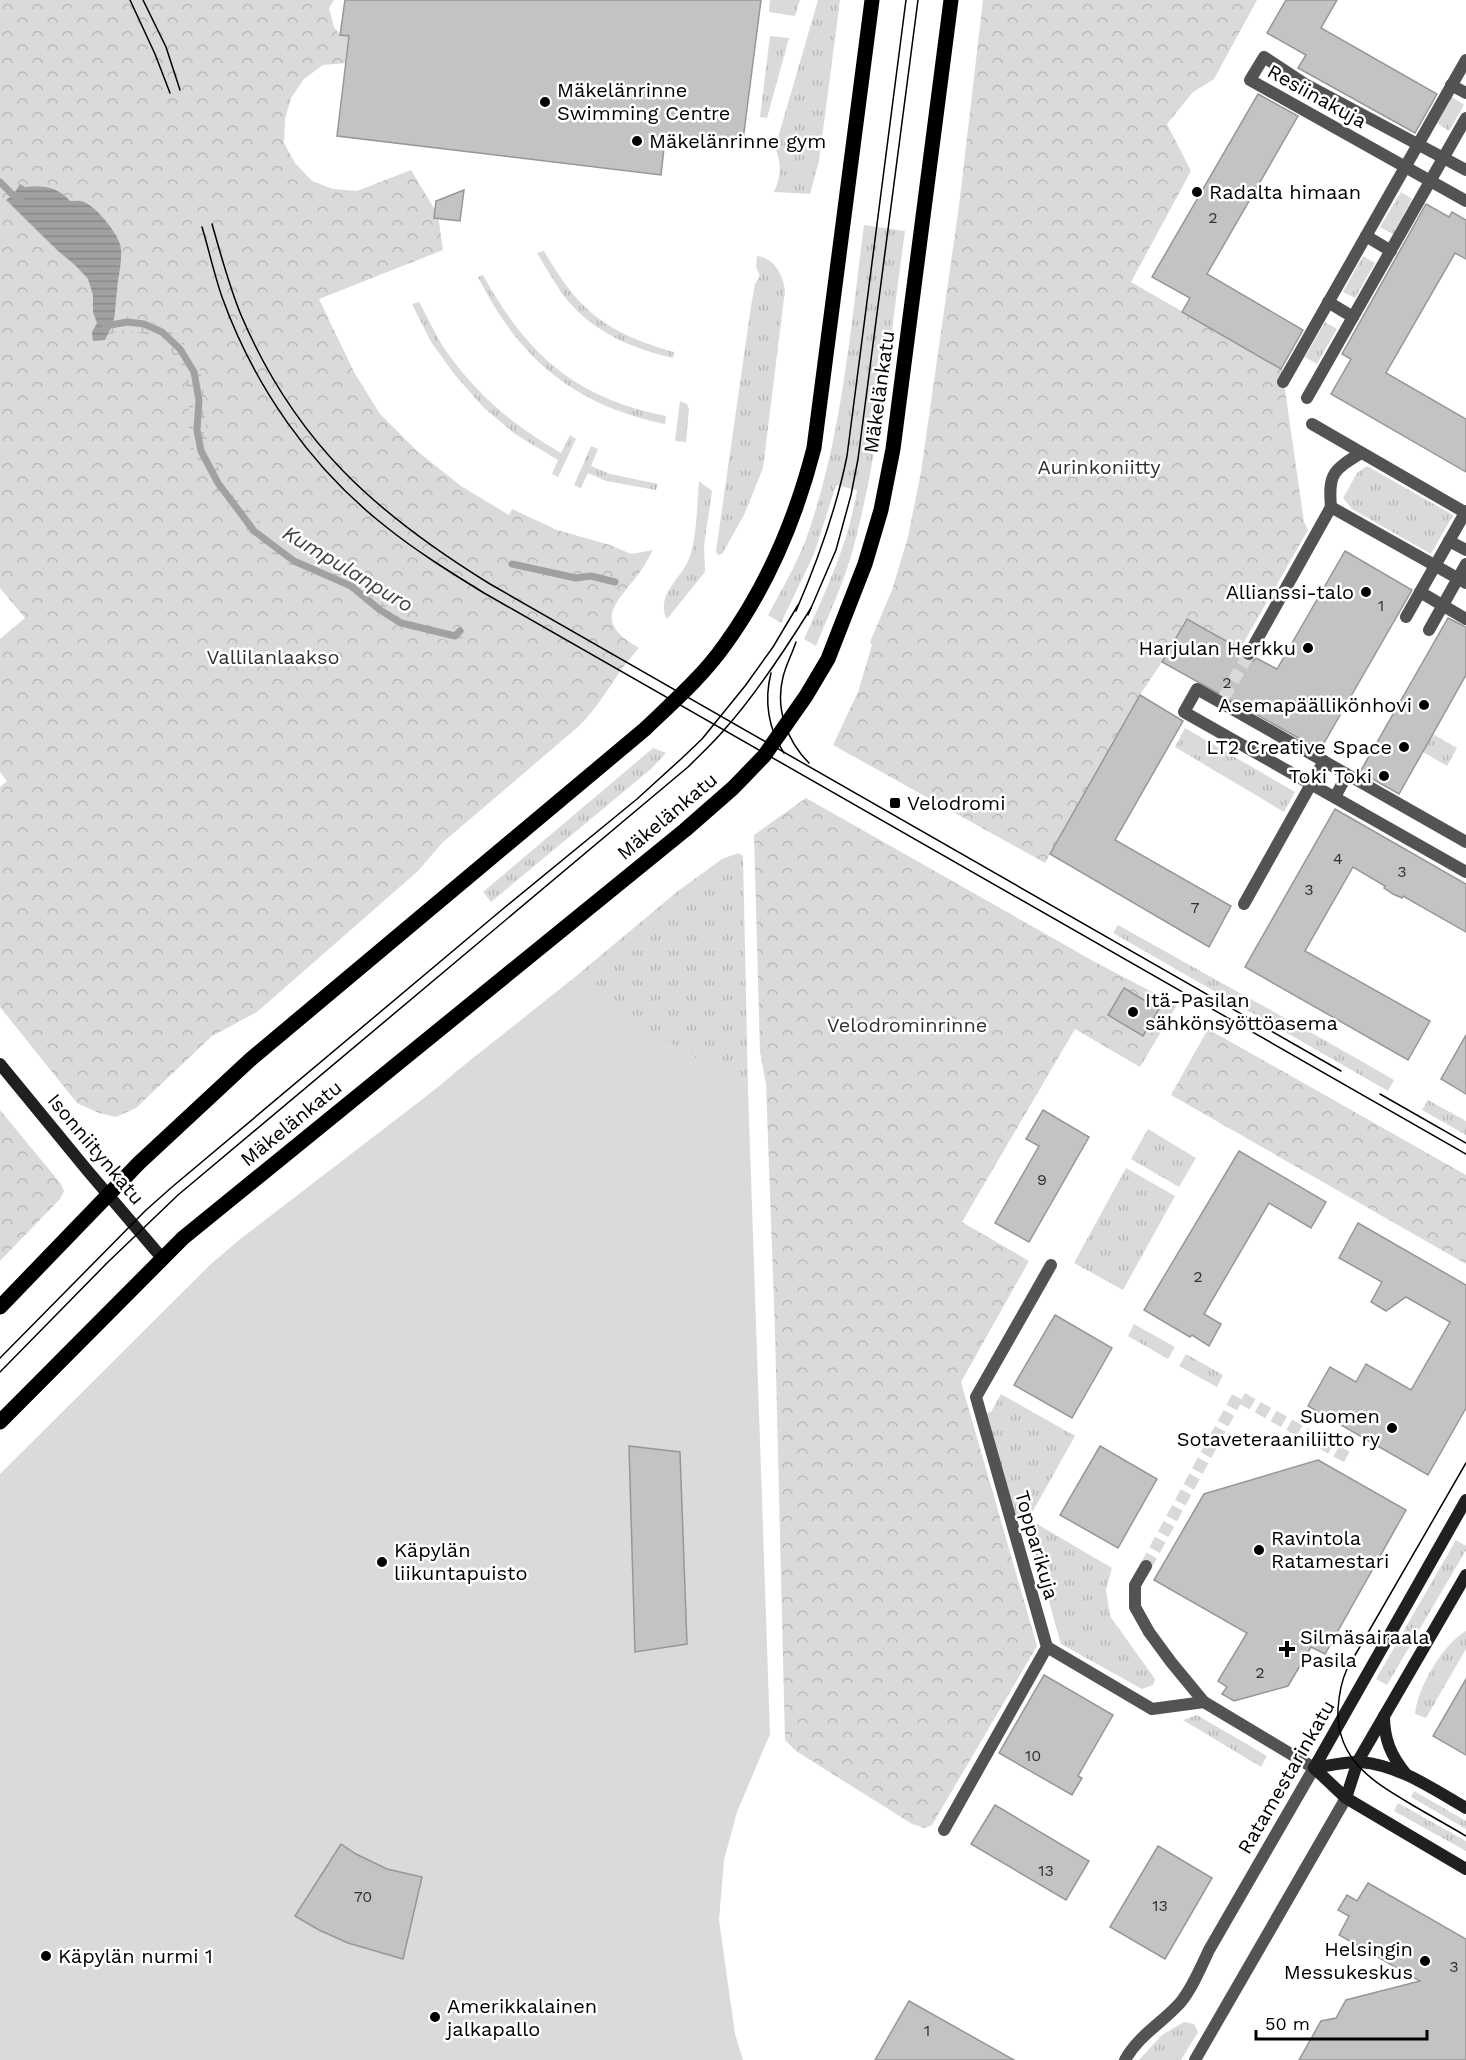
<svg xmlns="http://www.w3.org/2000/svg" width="1466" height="2060" viewBox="0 0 1466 2060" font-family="'Work Sans',sans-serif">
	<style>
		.grass { fill: url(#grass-tufts) }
		.forest { fill: url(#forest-crowns) }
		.wetland { fill: url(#wetland-marsh) }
		.pitch { fill: #dadada }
		.water { fill: url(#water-rules) }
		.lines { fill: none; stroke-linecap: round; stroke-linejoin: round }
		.stream { stroke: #a1a1a1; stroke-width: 7 }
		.building { fill: #c3c3c3; stroke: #979797; stroke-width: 1.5 }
		.street-tunnel { stroke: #d9d9d9; stroke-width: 12; stroke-dasharray: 12 6; stroke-linecap: butt }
		.street { stroke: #535353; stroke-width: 12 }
		.secondary { stroke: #202020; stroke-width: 12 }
		.primary { stroke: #000; stroke-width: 15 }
		.tram { stroke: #000; stroke-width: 1.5 }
		.poi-dot { fill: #000; stroke: #fff; stroke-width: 2 }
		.labels { text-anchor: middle; stroke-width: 5; stroke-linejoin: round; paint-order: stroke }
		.number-label { font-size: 16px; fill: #313131 }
		.poi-label { font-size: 20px; fill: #000; stroke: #fff; text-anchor: start }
		.street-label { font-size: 20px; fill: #000; stroke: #fff }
		.park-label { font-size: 20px; fill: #313131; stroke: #fff }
		.water-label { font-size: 21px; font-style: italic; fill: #424242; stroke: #fff }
	</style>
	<defs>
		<pattern id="grass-tufts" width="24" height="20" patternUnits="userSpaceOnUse" patternTransform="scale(1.5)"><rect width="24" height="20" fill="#dadada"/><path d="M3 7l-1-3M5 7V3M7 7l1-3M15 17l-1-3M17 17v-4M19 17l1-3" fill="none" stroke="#b9b9b9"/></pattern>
		<pattern id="forest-crowns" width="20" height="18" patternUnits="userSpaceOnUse" patternTransform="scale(1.5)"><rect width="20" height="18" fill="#dadada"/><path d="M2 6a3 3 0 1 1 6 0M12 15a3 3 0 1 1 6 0" fill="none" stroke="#b9b9b9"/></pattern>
		<pattern id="wetland-marsh" width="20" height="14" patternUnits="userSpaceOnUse" patternTransform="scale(1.5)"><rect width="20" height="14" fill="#dadada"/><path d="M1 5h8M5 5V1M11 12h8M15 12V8" fill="none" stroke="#b9b9b9"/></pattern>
		<pattern id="water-rules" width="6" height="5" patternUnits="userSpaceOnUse" patternTransform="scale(1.5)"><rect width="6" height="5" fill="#a1a1a1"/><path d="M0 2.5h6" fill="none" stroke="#898989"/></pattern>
	</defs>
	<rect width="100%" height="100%" fill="#fff"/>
	<g class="grass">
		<polygon points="770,0 800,0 795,16 769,12"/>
		<path d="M818,0h22l-21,161 -9,33 -36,-2c7,-16 8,-28 1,-44z"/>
		<polygon points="770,36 789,38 767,118 760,117"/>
		<polygon points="1452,97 1464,105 1449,131 1437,123"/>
		<polygon points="1401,192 1412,199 1393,234 1380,227"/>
		<path d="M864,225l41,6c-15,107 -25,222 -54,325 -9,31 -23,60 -35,90l-12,-7c22,-48 45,-97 53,-149l-21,-5 -22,69 -33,69 -13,-8c13,-24 27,-48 37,-73 37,-102 45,-210 59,-317z"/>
		<path d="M544,251c35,61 63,82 130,101l-1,6c-39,-9 -78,-25 -105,-57 -12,-15 -21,-32 -31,-48z"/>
		<path d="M757,256c17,2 26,19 28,34l-22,178 -19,47 -22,39 -4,1 -2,-4 35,-245 4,-22 5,-8 -4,-9z"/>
		<polygon points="1363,256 1375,263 1355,298 1343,292"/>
		<path d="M483,275c44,80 92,123 183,141l-1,8c-91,-19 -146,-65 -187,-147z"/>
		<path d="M419,302c9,16 17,34 27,49 32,45 68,75 115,102l9,-18 6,4 -18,38 -6,-3 6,-14 -43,-26 -32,-27 -28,-32 -24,-33 -19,-38z"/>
		<polygon points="1325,322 1337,329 1317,364 1305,357"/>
		<polygon points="680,401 687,404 689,409 686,442 675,441"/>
		<polygon points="591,446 598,449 591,466 610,474 658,484 656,490 606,481 588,473 581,488 574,485"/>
		<polygon points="1367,466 1453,515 1431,554 1352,509 1343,498 1357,473"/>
		<path d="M699,481l13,10 -8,55 1,26 -38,47c-12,-22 13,-40 21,-58 9,-19 9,-58 11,-80z"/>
		<polygon points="1185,728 1295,792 1284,812 1175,747"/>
		<polygon points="1433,734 1457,748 1447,766 1423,752"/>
		<polygon points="653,748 666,753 651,769 491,902 483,892"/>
		<polygon points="738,853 743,856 748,1089 573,986 443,1082 569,982 678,891 722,859"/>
		<path d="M1118,925c92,52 185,102 276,155l-6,11 -275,-158z"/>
		<polygon points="1428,1100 1466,1121 1466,1135 1422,1110"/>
		<polygon points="1148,1129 1196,1158 1179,1187 1131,1159"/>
		<polygon points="1126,1168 1175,1196 1123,1290 1074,1263"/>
		<polygon points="1134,1324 1175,1347 1168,1359 1128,1336"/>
		<polygon points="1186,1354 1223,1375 1217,1387 1179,1366"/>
		<polygon points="1001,1394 1075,1436 1033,1511 1015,1516 984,1414 991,1412"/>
		<polygon points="1037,1524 1112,1568 1106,1590 1110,1616 1155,1679 1153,1685 1142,1689 1061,1644 1030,1535"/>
		<polygon points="1456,1540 1466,1546 1466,1550 1387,1685 1376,1679"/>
		<path d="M1466,1631v18l-40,69 -11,-4c2,-26 28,-70 51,-83z"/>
		<polygon points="1197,1715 1267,1756 1261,1767 1183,1720"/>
		<polygon points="1414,1791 1466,1821 1466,1829 1411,1797"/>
		<polygon points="1398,1803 1466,1841 1466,1851 1394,1811"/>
		<polygon points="1184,2022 1194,2024 1198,2032 1181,2060 1139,2060 1162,2035"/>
	</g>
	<g class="forest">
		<path d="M0,0h334l-5,8 5,19 6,8 9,1 -3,27 -23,2 -19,14 -13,19 -6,21 -1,24 11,20 17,18 21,8 24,2 54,-21 27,45 5,35 -124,49 35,73 26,42 37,37 44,35 48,29 3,-6 45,21 53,15 21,9 22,-4c-3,5 -6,11 -9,16 -21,33 -58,52 -5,82 -23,24 -36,55 -60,78l-137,117 -24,28 -161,141 -45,24 -76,72 -20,9 -17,-4 -22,-10 -77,-96v-220l7,-6 -7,-9v-133l25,-21 -25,-30z"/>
		<polygon points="983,0 1257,0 1214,79 1193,92 1167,124 1191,171 1131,282 1282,369 1304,522 1308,530 1240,649 1186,619 1162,662 1140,695 1045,863 833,745 858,692 872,645 870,642 892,590 908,537 921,472 959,206"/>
		<polygon points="806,798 1095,962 1177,1005 1140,1067 1075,1029 962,1222 1029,1261 961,1382 1037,1646 932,1825 925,1828 912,1824 796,1751 785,1740 775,1331 766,1084 760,1052 754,835"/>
		<polygon points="1208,1029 1466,1175 1466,1264 1171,1095"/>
		<polygon points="0,1110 61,1184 64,1191 60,1199 0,1261"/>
	</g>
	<polygon class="wetland" points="116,313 163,325 192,350 200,371 206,394 204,408 208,450 220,472 247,508 279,542 308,558 331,566 353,576 400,618 435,628 450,630 456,627 464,637 454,642 409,631 386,620 349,591 333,582 291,566 275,557 257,541 239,521 213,485 203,465 191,451 188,418 189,402 185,377 178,360 157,336 122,330 108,335 113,327"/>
	<polygon class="pitch" points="569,982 748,1089 770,1734 737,1812 724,1860 719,1920 735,2034 743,2060 0,2060 0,1474 211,1264 239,1240 424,1098"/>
	<path class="water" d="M20,184l5,3c18,-2 33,0 45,14 4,0 10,-1 14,1 13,5 36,34 37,47 1,17 -3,26 -4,42 -3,24 0,27 -12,49l-12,1 -1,-9 5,-9 -4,-11v-17l-5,-16 -12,-13 -19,-16 -51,-50 7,-5z"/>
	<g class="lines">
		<g class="stream">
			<polyline points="0,182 13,195 21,200"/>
			<polyline points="105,326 127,322 144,324 162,332 180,349 194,372 199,400 197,430 201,451 218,483 254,531 294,561 351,586 380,610 401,623 455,636 460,631"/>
			<polyline points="512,564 576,578 591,576 615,582"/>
		</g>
	</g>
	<g class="building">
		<polygon points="345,0 761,0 743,140 665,139 661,175 337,136 349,36 340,35"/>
		<polygon points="1286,0 1337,0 1321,28 1437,94 1415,133 1298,68 1306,55 1267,33"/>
		<polygon points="1258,94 1298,116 1207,274 1303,330 1281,369 1182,312 1190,298 1152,277"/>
		<polygon points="464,190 460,221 434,218 436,201"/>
		<polygon points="1426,204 1449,217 1452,212 1466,220 1466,259 1455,253 1386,373 1466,419 1466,472 1331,394 1351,359 1342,354"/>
		<polygon points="1345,551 1412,590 1320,750 1162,662 1187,619 1242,650 1242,658 1246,661 1253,661 1256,658 1277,669"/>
		<polygon points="1448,618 1466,627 1466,675 1399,794 1360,772"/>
		<polygon points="1140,695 1183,721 1115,840 1231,906 1209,947 1050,854"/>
		<polygon points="1335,809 1466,884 1466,932 1403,896 1402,898 1393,894 1384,888 1385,886 1353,867 1305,951 1430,1021 1408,1060 1245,967"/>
		<polygon points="1124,988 1159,1009 1143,1036 1108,1015"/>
		<polygon points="1466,1035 1466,1094 1441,1079"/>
		<polygon points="1043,1110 1089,1137 1029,1242 995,1223 1039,1146 1026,1139"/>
		<polygon points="1239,1151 1326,1202 1311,1228 1269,1203 1204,1314 1221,1324 1209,1346 1192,1335 1190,1337 1144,1310"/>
		<polygon points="1358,1223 1466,1285 1466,1408 1428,1475 1308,1406 1330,1367 1356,1382 1366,1364 1411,1390 1450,1322 1406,1297 1386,1311 1371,1302 1382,1282 1339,1258"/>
		<polygon points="1055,1315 1112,1348 1072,1418 1014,1385"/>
		<polygon points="629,1446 680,1452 687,1644 635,1652"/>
		<polygon points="1100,1446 1157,1479 1118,1548 1060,1515"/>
		<polygon points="1318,1460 1406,1510 1325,1654 1311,1647 1288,1686 1234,1701 1222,1694 1227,1687 1218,1681 1247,1633 1154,1580 1204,1494"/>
		<polygon points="1044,1675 1113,1715 1078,1776 1082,1778 1072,1795 999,1753"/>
		<polygon points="1466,1679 1466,1755 1433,1736"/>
		<polygon points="995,1805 1089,1861 1066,1900 971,1844"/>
		<polygon points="341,1844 356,1854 387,1869 422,1877 403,1959 348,1943 319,1930 295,1916"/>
		<polygon points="1158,1846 1212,1878 1165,1959 1110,1927"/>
		<polygon points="1368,1883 1466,1939 1466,2060 1299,2060 1321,2021 1336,2018 1346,2000 1420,1981 1339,1935 1349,1916 1338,1910 1347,1895 1357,1901"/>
		<polygon points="909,2001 1014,2060 875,2060"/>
	</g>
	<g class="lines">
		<g class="street-tunnel">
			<polyline points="1224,697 1249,654"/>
			<polyline points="1146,1566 1238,1396 1352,1460"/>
		</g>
		<g class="street">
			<polyline points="1451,85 1466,93"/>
			<polyline points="1466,170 1305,84 1264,57 1250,80 1466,201"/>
			<polyline points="1366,236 1391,251"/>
			<polyline points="1328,302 1353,317"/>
			<polyline points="1283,382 1466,60"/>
			<polyline points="1307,398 1466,118"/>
			<polyline points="1312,424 1466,513"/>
			<path d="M1361,453c-28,17 -33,21 -30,54l135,76"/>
			<polyline points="1449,541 1466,550"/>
			<polyline points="1420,592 1466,619"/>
			<polyline points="1406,617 1466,511"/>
			<polyline points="1429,630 1466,564"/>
			<polyline points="1249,654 1331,507"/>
			<polyline points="1335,797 1347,775"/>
			<polyline points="1466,842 1197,689 1184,712 1466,872"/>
			<polyline points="1244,904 1324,761"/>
			<polyline points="1047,1647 1152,1709 1204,1702"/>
			<polyline points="944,1830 1047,1647 976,1397 1051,1265"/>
			<path d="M1125,2060c13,-24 37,-37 55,-57 12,-14 21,-36 29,-53l105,-182 -110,-66 -33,-40 -22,-30 -14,-25v-22l11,-19"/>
			<polyline points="1195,2060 1346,1798"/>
		</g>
		<g class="secondary">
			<polyline points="0,1064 87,1170 162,1258"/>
			<path d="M1384,1716c0,23 7,40 22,58"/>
			<polyline points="1314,1768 1466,1500"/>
			<polyline points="1314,1768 1346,1798 1466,1869"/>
			<path d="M1314,1768c14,-2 32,-7 46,-6 39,3 73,27 106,46"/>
			<polyline points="1346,1798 1358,1761 1466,1575"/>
		</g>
		<g class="primary">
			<path d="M0,1307l139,-144 112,-104 394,-330c27,-26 57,-52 79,-83 43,-59 72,-128 90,-198l58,-448"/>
			<polyline points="0,1422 183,1238 685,830 733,788 764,756 806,696 828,659 865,564 881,510 893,449 951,0"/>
		</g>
		<g class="tram">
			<polyline points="130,0 155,54 170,93"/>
			<polyline points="143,0 166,47 180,90"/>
			<path d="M212,224c9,31 17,62 29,91 54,127 134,198 249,269l851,487"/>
			<path d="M202,227c7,23 12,47 20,70 32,89 89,171 163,229 31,25 65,46 99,67l982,561"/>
			<path d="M796,611c22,-51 40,-100 51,-155l59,-456"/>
			<polyline points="808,615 836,550 851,495 858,459 918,0"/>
			<path d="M796,642c-4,12 -10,23 -13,35 -8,32 4,64 26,86"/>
			<path d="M771,673c-7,27 -3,56 13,80"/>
			<polyline points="1380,1094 1466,1143"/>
			<polyline points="0,1358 145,1211 172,1187 504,908 637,799 681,759 702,739 745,686 773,647 798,605"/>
			<path d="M0,1372l108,-110 70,-67 510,-428c12,-12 25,-24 36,-37 33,-37 61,-80 87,-122"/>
			<path d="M1466,1463l-119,206c-6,13 -8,25 -9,40 -2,52 37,74 76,97 17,10 35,20 52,30"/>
		</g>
	</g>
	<g class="poi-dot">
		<circle cx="545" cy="102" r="6"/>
		<circle cx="637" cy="141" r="6"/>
		<circle cx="1197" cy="192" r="6"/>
		<circle cx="1366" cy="592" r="6"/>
		<circle cx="1308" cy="648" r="6"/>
		<circle cx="1424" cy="705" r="6"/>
		<circle cx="1404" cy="747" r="6"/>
		<circle cx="1384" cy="776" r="6"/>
		<rect x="889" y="797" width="12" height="12" rx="3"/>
		<circle cx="1133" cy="1012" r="6"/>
		<circle cx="1392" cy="1428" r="6"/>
		<circle cx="1259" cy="1550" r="6"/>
		<circle cx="382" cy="1562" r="6"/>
		<path d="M1284 1640h6v6h6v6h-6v6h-6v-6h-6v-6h6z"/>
		<circle cx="46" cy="1956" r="6"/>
		<circle cx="1425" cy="1961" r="6"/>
		<circle cx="435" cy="2017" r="6"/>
	</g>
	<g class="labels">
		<g class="number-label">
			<text x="1213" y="223">2</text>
			<text x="1381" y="611">1</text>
			<text x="1227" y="688">2</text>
			<text x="1338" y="864">4</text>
			<text x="1402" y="877">3</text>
			<text x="1309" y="895">3</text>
			<text x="1195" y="913">7</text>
			<text x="1042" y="1185">9</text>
			<text x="1198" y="1282">2</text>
			<text x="1260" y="1678">2</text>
			<text x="1033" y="1761">10</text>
			<text x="1046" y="1876">13</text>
			<text x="363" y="1902">70</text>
			<text x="1160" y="1911">13</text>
			<text x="1454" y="1972">3</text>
			<text x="927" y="2036">1</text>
		</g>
		<g class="poi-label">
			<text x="557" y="97">Mäkelänrinne<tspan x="557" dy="23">Swimming Centre</tspan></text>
			<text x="649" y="148">Mäkelänrinne gym</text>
			<text x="1209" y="199">Radalta himaan</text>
			<text x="1354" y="599" text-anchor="end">Allianssi-talo</text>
			<text x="1296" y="655" text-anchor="end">Harjulan Herkku</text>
			<text x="1412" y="712" text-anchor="end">Asemapäällikönhovi</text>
			<text x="1392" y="754" text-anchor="end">LT2 Creative Space</text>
			<text x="1372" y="783" text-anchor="end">Toki Toki</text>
			<text x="907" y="810">Velodromi</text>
			<text x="1145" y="1007">Itä-Pasilan<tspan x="1145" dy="23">sähkönsyöttöasema</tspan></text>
			<text x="1380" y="1423" text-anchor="end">Suomen<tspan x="1380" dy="23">Sotaveteraaniliitto ry</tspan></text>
			<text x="1271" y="1545">Ravintola<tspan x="1271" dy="23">Ratamestari</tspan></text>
			<text x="394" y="1557">Käpylän<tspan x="394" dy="23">liikuntapuisto</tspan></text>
			<text x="1300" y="1644">Silmäsairaala<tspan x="1300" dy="23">Pasila</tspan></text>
			<text x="1413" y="1956" text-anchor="end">Helsingin<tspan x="1413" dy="23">Messukeskus</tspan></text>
			<text x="58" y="1963">Käpylän nurmi 1</text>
			<text x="447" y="2013">Amerikkalainen<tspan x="447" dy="23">jalkapallo</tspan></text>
		</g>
		<g class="street-label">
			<text transform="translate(1317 96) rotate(29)" y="7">Resiinakuja</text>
			<text transform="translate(879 392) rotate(-82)" y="7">Mäkelänkatu</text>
			<text transform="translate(667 816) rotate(-40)" y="7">Mäkelänkatu</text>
			<text transform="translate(291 1123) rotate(-39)" y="7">Mäkelänkatu</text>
			<text transform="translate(96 1149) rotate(50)" y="7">Isonniitynkatu</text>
			<text transform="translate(1037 1545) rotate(74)" y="7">Topparikuja</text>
			<text transform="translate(1286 1777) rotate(-60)" y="7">Ratamestarinkatu</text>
		</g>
		<g class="park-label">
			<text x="1099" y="474">Aurinkoniitty</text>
			<text x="273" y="664">Vallilanlaakso</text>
			<text x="907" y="1032">Velodrominrinne</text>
		</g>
		<g class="water-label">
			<text transform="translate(348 569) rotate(31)" y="7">Kumpulanpuro</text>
		</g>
	</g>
	<path d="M1256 2030v9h171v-9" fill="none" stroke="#000000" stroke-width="3"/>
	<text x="1265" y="2030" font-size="18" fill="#000000" stroke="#ffffff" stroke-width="4.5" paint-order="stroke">50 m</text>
</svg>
